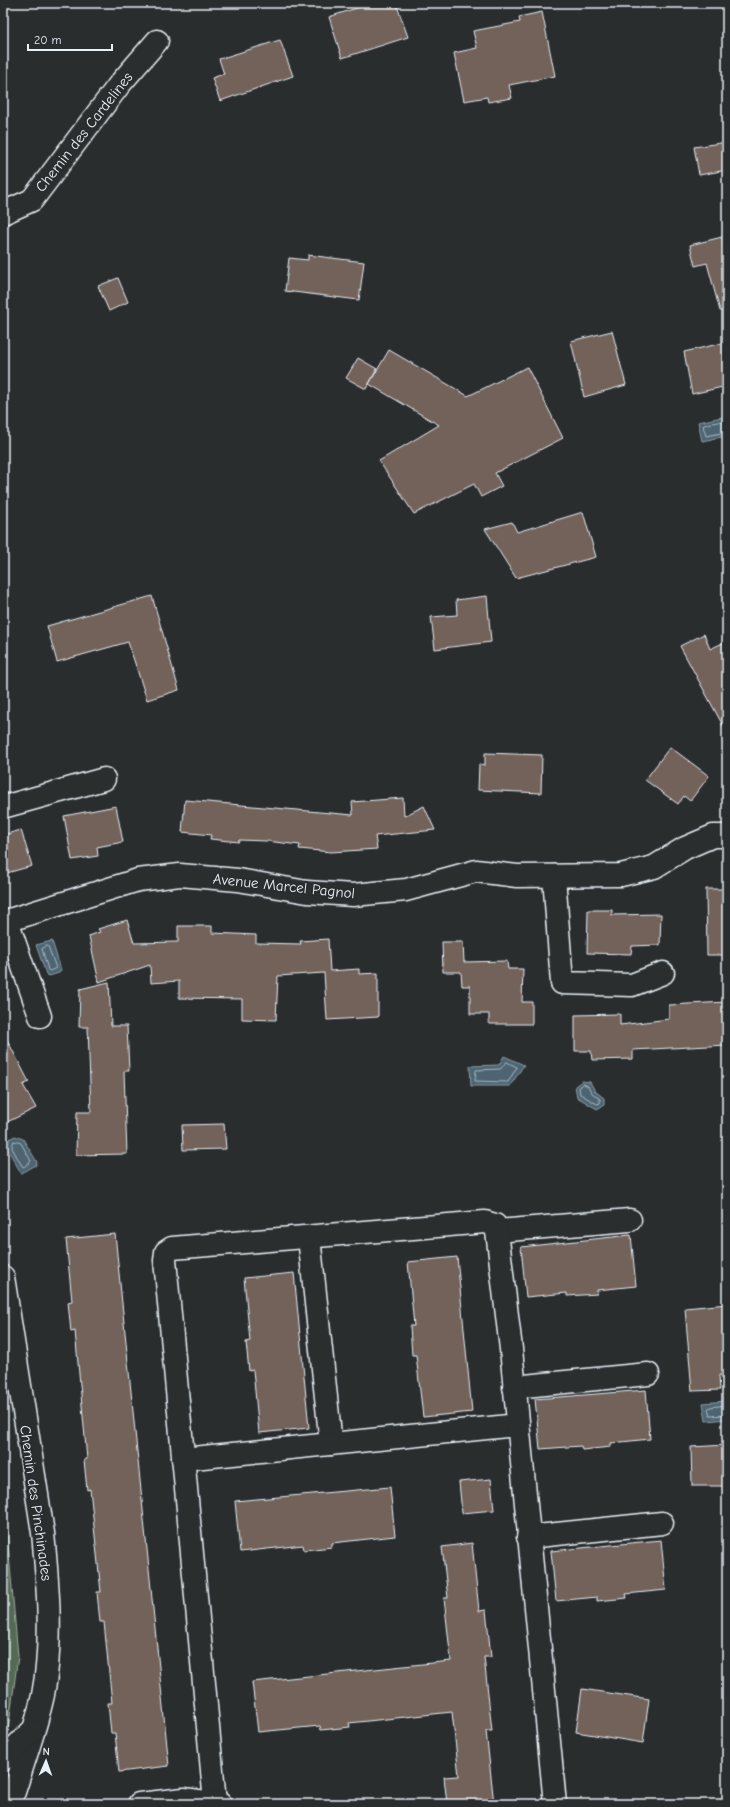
<svg xmlns="http://www.w3.org/2000/svg" width="730" height="1807" viewBox="0 0 730 1807" font-family="'Comic Neue',sans-serif">
	<style>
		.green { fill: #556954; stroke: #9eada6 }
		.water { fill: #4d6572; stroke: #8b9da8 }
		.lines { fill: none; stroke-linecap: round; stroke-linejoin: round }
		.shore { stroke: #aab9c2; stroke-width: 1 }
		.building { fill: #73625a; stroke: #e8f1f8 }
		.minor-casing { stroke: #e8f1f8; stroke-width: 25 }
		.minor { stroke: #2a2d2e; stroke-width: 22 }
		.labels { text-anchor: middle; stroke-width: 4; stroke-linejoin: round; paint-order: stroke }
		.street-label { font-size: 15px; fill: #e8f1f8; stroke: #2a2d2e }
	</style>
	<rect width="100%" height="100%" fill="#2a2d2e"/>
	<filter id="ink" filterUnits="userSpaceOnUse"><feTurbulence type="fractalNoise" baseFrequency=".025" numOctaves="2"/><feDisplacementMap in="SourceGraphic" scale="8" xChannelSelector="R" yChannelSelector="G"/><feConvolveMatrix kernelMatrix="1 2 1 2 8 2 1 2 1" color-interpolation-filters="sRGB"/></filter>
	<g filter="url(#ink)">
		<polygon class="green" points="3,1487 18,1656 3,1769"/>
		<g class="water">
			<polygon points="727,416 727,436 702,441 698,422"/>
			<polygon points="52,941 61,970 59,973 49,976 46,974 36,945"/>
			<polygon points="504,1056 524,1065 510,1086 471,1086 470,1066 499,1065"/>
			<polygon points="582,1081 590,1082 595,1091 604,1098 604,1105 597,1109 577,1097 575,1086"/>
			<polygon points="15,1136 23,1139 37,1162 36,1165 22,1173 21,1173 7,1148 9,1139"/>
			<polygon points="727,1397 727,1419 706,1421 703,1403 726,1401"/>
		</g>
		<g class="lines">
			<g class="shore">
				<polyline points="727,420 704,425 703,426 706,436 727,432"/>
				<polygon points="48,946 56,968 50,971 48,970 42,949"/>
				<polygon points="507,1062 517,1067 508,1082 475,1081 476,1070 500,1069"/>
				<polygon points="584,1084 588,1086 592,1093 600,1099 600,1103 597,1104 580,1094 579,1088"/>
				<polygon points="14,1141 21,1143 31,1161 24,1167 22,1166 12,1148"/>
				<polyline points="727,1405 710,1407 708,1409 710,1416 727,1415"/>
			</g>
		</g>
		<g class="building">
			<polygon points="372,3 396,3 408,37 342,58 329,17"/>
			<polygon points="542,12 555,76 509,85 512,98 488,102 487,97 464,101 454,53 477,48 473,31 520,22 519,17"/>
			<polygon points="280,40 293,76 220,101 212,78 224,74 219,59"/>
			<polygon points="727,142 727,170 699,175 694,147"/>
			<polygon points="722,237 727,257 727,310 720,311 707,263 695,266 690,245"/>
			<polygon points="308,255 364,262 359,300 285,291 289,258 308,260"/>
			<polygon points="118,278 128,302 109,311 98,286"/>
			<polygon points="612,331 626,385 584,397 571,341"/>
			<polygon points="727,342 727,386 692,394 684,352"/>
			<polygon points="389,350 468,396 527,367 563,438 495,473 502,486 481,497 474,484 414,514 379,461 439,425 369,384"/>
			<polygon points="358,358 377,369 366,389 346,378"/>
			<polygon points="583,512 596,557 516,578 485,529 512,522 517,532"/>
			<polygon points="152,596 179,690 147,700 128,642 57,662 47,626"/>
			<polygon points="487,596 491,642 435,649 431,617 457,615 456,600"/>
			<polygon points="704,634 710,649 727,641 727,733 680,646"/>
			<polygon points="670,747 709,776 690,801 684,796 678,804 645,780"/>
			<polygon points="485,753 542,755 541,793 478,790 479,764 485,765"/>
			<polygon points="403,798 404,816 424,806 435,830 375,836 377,849 331,852 299,849 300,845 266,841 239,840 239,842 210,839 211,835 182,832 185,800 353,815 352,802"/>
			<polygon points="116,806 123,842 97,847 98,856 72,860 64,816"/>
			<polygon points="21,830 32,866 3,874 3,835"/>
			<polygon points="706,889 727,889 727,955 707,955"/>
			<polygon points="588,910 612,910 612,915 661,914 660,945 632,946 631,954 587,953"/>
			<polygon points="127,920 134,943 178,942 178,926 212,926 212,933 256,935 256,943 301,944 300,941 328,939 330,971 359,969 359,974 378,973 378,1017 327,1020 324,973 278,976 276,1020 242,1019 242,999 179,998 179,981 151,983 150,965 99,982 89,936 100,932 98,929"/>
			<polygon points="442,942 463,942 464,962 507,961 508,969 523,969 522,1002 532,1002 532,1024 489,1024 489,1014 470,1014 470,986 462,986 461,972 443,972"/>
			<polygon points="109,982 111,1026 127,1026 129,1071 124,1071 127,1154 76,1155 77,1112 91,1112 88,1027 79,1027 80,989"/>
			<polygon points="727,1002 727,1045 633,1050 633,1059 592,1060 591,1051 575,1051 575,1015 620,1014 620,1025 669,1019 669,1005"/>
			<polygon points="3,1032 29,1082 23,1085 36,1108 3,1124"/>
			<polygon points="224,1124 226,1149 183,1150 182,1125"/>
			<polygon points="115,1234 169,1766 119,1772 115,1733 111,1733 108,1703 112,1703 104,1622 100,1622 97,1592 101,1592 90,1489 87,1490 84,1460 87,1459 75,1331 71,1332 68,1302 72,1301 66,1239"/>
			<polygon points="631,1235 636,1286 597,1290 597,1294 567,1296 567,1293 526,1297 521,1247"/>
			<polygon points="457,1257 472,1412 423,1417 416,1355 412,1355 410,1326 414,1326 408,1262"/>
			<polygon points="294,1273 309,1428 259,1433 253,1370 249,1371 246,1342 250,1341 244,1278"/>
			<polygon points="727,1304 727,1375 719,1375 720,1390 692,1391 685,1308"/>
			<polygon points="646,1390 650,1439 611,1443 611,1447 582,1450 581,1446 540,1449 535,1399"/>
			<polygon points="727,1445 727,1486 692,1486 691,1447"/>
			<polygon points="491,1479 494,1510 462,1513 459,1482"/>
			<polygon points="390,1487 395,1536 332,1543 332,1547 304,1550 303,1545 240,1552 235,1501"/>
			<polygon points="661,1540 666,1590 626,1594 627,1598 597,1601 597,1597 556,1601 551,1551"/>
			<polygon points="472,1543 479,1611 486,1610 491,1657 484,1657 492,1731 486,1731 494,1804 447,1804 444,1777 459,1776 452,1712 349,1723 350,1727 321,1730 320,1726 258,1732 252,1682 451,1661 444,1598 448,1598 442,1547"/>
			<polygon points="582,1689 649,1699 643,1743 576,1732"/>
		</g>
		<g class="lines">
			<g class="minor-casing">
				<g id="minor">
					<polyline points="3,213 32,200 119,85 157,41"/>
					<polyline points="3,807 104,779"/>
					<polyline points="554,876 562,983 632,985 663,973"/>
					<polyline points="7,921 40,1016"/>
					<polyline points="3,922 138,880 180,875 238,880 307,892 353,895 406,890 476,871 517,876 621,875 654,867 685,848 713,836 727,836"/>
					<polyline points="497,1231 630,1220"/>
					<polyline points="309,1237 331,1444"/>
					<path d="M3,1277l40,256c5,53 10,110 0,162 -7,33 -19,65 -29,97"/>
					<polyline points="514,1387 648,1374"/>
					<polyline points="183,1459 518,1425"/>
					<polyline points="528,1537 662,1523"/>
					<polyline points="3,1759 32,1731"/>
					<polyline points="215,1803 165,1260 166,1252 172,1248 485,1222 495,1225 497,1231 511,1349 555,1804"/>
					<polyline points="139,1804 184,1799 220,1804"/>
				</g>
			</g>
			<use href="#minor" class="minor"/>
		</g>
	</g>
	<g class="labels">
		<g class="street-label">
			<text transform="translate(84 132) rotate(-52)" y="5">Chemin des Cardelines</text>
			<text transform="translate(284 886) rotate(6)" y="5">Avenue Marcel Pagnol</text>
			<text transform="translate(36 1503) rotate(82)" y="5">Chemin des Pinchinades</text>
		</g>
	</g>
	<rect width="730" height="1807" fill="none" stroke="#2a2d2e" stroke-width="16"/>
	<rect x="8" y="8" width="714" height="1791" fill="none" stroke="#e8f1f8" stroke-width="1.5" filter="url(#ink)"/>
	<g transform="translate(46 1761) rotate(2)" stroke="#2a2d2e" stroke-width="3" paint-order="stroke">
	<path d="M0-3L7 15L0 10L-7 15Z" fill="#e8f1f8"/>
	<text y="-6" font-size="11" font-weight="bold" text-anchor="middle" fill="#e8f1f8">N</text>
	</g>
	<path d="M28 44v6h84v-6" fill="none" stroke="#e8f1f8" stroke-width="2"/>
	<text x="34" y="44" font-size="12" fill="#e8f1f8" stroke="#2a2d2e" stroke-width="3" paint-order="stroke">20 m</text>
</svg>
